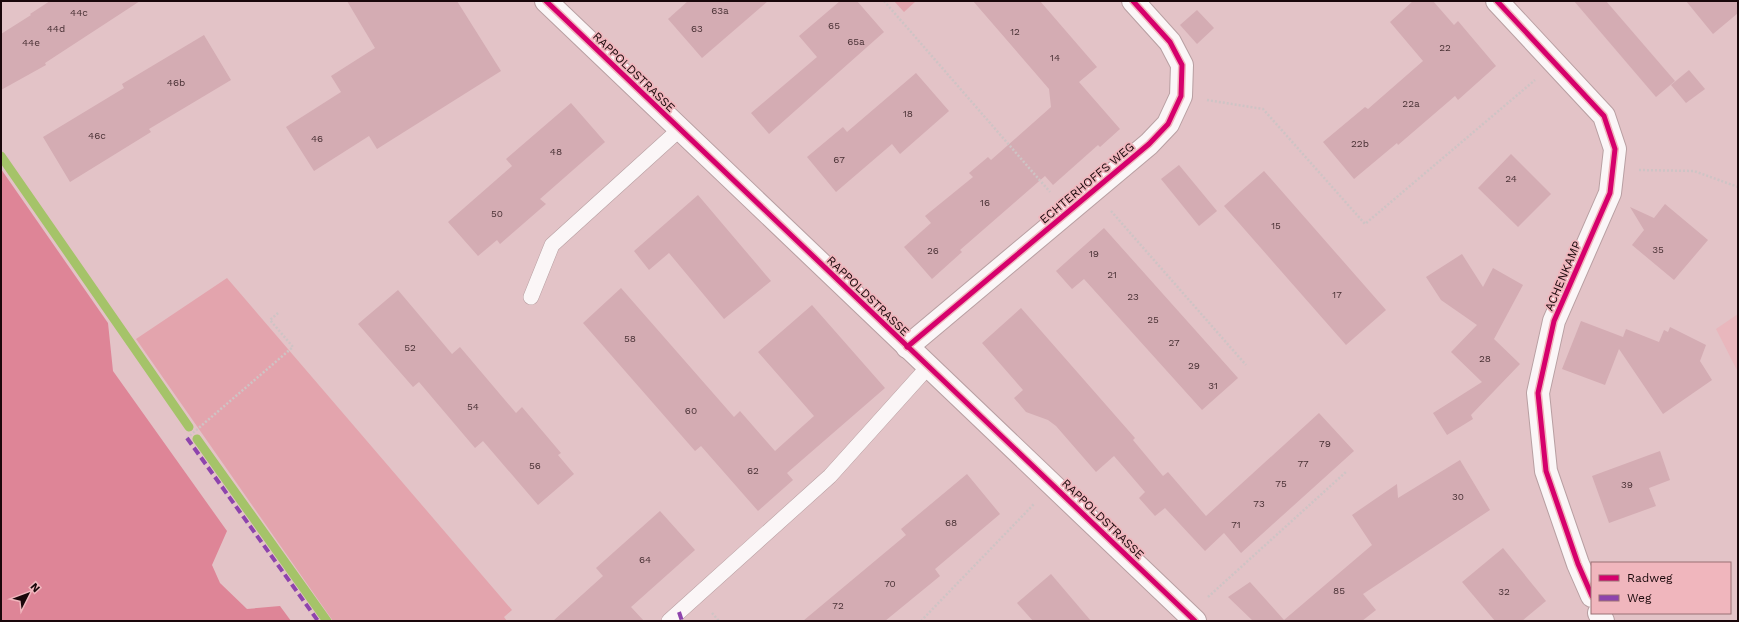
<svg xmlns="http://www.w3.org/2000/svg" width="1739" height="622" viewBox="0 0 1739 622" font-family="'Work Sans',sans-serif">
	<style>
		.built { fill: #e9b7bd }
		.green { fill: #e3a4ad }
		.forest { fill: #de8597 }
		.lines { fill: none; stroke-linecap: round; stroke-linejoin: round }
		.stream { stroke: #a5c369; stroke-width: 9 }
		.building { fill: #d4acb3 }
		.lane-casing { stroke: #b89fa2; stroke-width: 16 }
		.street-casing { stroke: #b89fa2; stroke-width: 24 }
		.path { stroke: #cec4c5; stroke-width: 2.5; stroke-dasharray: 2 2; stroke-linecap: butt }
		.lane { stroke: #fbf6f7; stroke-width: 15 }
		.street { stroke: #fbf6f7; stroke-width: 22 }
		.quiet { stroke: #8e44ad; stroke-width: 4; stroke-dasharray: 8 4; stroke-linecap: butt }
		.cycleway-casing { stroke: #f0b6bd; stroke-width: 8 }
		.cycleway { stroke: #d6006c; stroke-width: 5 }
		.labels { text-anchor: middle; stroke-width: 3.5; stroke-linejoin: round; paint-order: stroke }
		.number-label { font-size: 10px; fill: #493135 }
		.street-label { font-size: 12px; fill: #19070a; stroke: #f0b6bd }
	</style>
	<rect width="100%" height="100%" fill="#e3c3c7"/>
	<polygon class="built" points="1738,314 1738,372 1716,329"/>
	<g class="green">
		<polygon points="894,1 916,1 904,12"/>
		<polygon points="227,278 512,610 504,617 507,621 333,621 136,339"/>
	</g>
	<polygon class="forest" points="1,169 108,323 113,371 227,531 212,565 220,583 247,609 280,606 291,621 1,621"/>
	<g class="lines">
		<g class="stream">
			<polyline points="1,156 189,427"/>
			<polyline points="197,439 327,621"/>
		</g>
	</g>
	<g class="building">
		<polygon points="50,1 140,1 45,63 46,65 1,90 1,34 31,15 30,14"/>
		<polygon points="347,1 457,1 501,71 377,149 369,136 314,171 286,127 341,92 331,76 375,48"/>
		<polygon points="688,1 768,1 702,58 668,19"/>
		<polygon points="840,1 857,1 884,32 769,134 751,113 817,57 799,36"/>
		<polygon points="973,1 1040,1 1097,67 1079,82 1120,129 1100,147 1098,145 1053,185 1045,176 960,250 962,252 932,279 904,247 931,223 925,216 973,177 969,173 988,157 991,160 1051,107 1049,89"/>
		<polygon points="1413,1 1433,1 1454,25 1458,21 1496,66 1458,100 1455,96 1398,145 1397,143 1354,179 1323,142 1365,107 1368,109 1423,61 1390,22"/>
		<polygon points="1574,1 1606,1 1675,81 1656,97"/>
		<polygon points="1686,1 1738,1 1738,13 1713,34"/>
		<polygon points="1197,10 1214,28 1197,44 1180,25"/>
		<polygon points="204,35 231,80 149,129 151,132 70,182 43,137 124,88 122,84"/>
		<polygon points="1689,70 1705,89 1686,103 1671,85"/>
		<polygon points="916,73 949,111 900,154 892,144 836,192 807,157 843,127 847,132"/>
		<polygon points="571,103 605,142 540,199 546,204 500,244 497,240 478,256 448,222 512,166 506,159"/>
		<polygon points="1511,154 1551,194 1518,227 1478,188"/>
		<polygon points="1179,165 1217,211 1199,226 1161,179"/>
		<polygon points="1264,171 1386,310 1346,345 1224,206"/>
		<polygon points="698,195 771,281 724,319 669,253 649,270 634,251"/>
		<polygon points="1665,204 1708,240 1674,280 1632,245 1644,230 1630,207 1654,218"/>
		<polygon points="1104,228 1238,378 1202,410 1084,279 1072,289 1056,271"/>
		<polygon points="1462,254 1483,287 1493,268 1523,285 1494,339 1520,364 1471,415 1473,419 1447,435 1433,413 1482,382 1451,352 1477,325 1441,300 1426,277"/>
		<polygon points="621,288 734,417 740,411 775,451 814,416 758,352 812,305 885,388 787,473 793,480 758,511 701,446 695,451 583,323"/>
		<polygon points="398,290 452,354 460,347 516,413 522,407 561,453 558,455 574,474 538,505 483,441 475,448 419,382 413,387 358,324"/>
		<polygon points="1021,308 1135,438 1133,440 1163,476 1168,472 1206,516 1319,413 1354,451 1241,553 1224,533 1205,551 1165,508 1155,516 1139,498 1145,492 1114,456 1096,472 1056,426 1048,420 1026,412 1014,398 1023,390 982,343"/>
		<polygon points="1581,321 1623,337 1626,329 1659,342 1664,330 1668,332 1670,327 1706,345 1700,361 1712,380 1663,414 1619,349 1605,385 1562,369"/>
		<polygon points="1660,451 1670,480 1649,488 1656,506 1609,523 1592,476"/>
		<polygon points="1460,460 1490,510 1363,594 1376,610 1362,621 1253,621 1228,597 1250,582 1284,620 1372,545 1352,515 1397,484 1398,498"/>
		<polygon points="967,474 1000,514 935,569 940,576 885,621 803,621 906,535 901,529"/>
		<polygon points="660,511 695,550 631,607 644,621 553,621 603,576 596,568"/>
		<polygon points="1503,548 1546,601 1522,621 1495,621 1462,582"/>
		<polygon points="1051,574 1091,621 1033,621 1017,603"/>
	</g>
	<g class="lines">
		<g class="lane-casing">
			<g id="lane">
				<polyline points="531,297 552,245 680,129"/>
				<polyline points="669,621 830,476 928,367"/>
			</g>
		</g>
		<g class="street-casing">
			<g id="street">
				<polyline points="546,1 1195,621"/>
				<polyline points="1497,1 1604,116 1615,149 1610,193 1554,321 1538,393 1546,471 1578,564 1592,596"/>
				<polyline points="907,347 1149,144 1168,124 1181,96 1182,65 1170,42 1133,1"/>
				<polyline points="1599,613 1603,621"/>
			</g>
		</g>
		<g class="path">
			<polyline points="884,1 1050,192"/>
			<polyline points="1207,100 1263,109 1365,224 1535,80"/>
			<polyline points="1639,170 1694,171 1738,187"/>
			<polyline points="1111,211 1246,365"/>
			<polyline points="187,438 293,347 270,320 278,313"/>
			<polyline points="1208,597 1347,471"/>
			<polyline points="712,613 719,621"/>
			<polyline points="921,621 1034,504"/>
		</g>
		<use href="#lane" class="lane"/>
		<use href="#street" class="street"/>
		<g class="quiet">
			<polyline points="187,438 318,621"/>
			<polyline points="679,612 682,621"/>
		</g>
		<g class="cycleway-casing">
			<g id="cycleway">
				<polyline points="546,1 1195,621"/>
				<polyline points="1497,1 1604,116 1615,149 1610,193 1554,321 1538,393 1546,471 1578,564 1592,596"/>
				<polyline points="907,347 1149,144 1168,124 1181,96 1182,65 1170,42 1133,1"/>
			</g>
		</g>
		<use href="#cycleway" class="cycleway"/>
	</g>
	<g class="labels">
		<g class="number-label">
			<text x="720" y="14">63a</text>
			<text x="79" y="16">44c</text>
			<text x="834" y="29">65</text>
			<text x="56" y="32">44d</text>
			<text x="697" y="32">63</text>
			<text x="1015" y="35">12</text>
			<text x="856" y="45">65a</text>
			<text x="31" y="46">44e</text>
			<text x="1445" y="51">22</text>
			<text x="1055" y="61">14</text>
			<text x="176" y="86">46b</text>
			<text x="1411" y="107">22a</text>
			<text x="908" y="117">18</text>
			<text x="97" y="139">46c</text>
			<text x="317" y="142">46</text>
			<text x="1360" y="147">22b</text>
			<text x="556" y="155">48</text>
			<text x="839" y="163">67</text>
			<text x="1511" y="182">24</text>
			<text x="985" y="206">16</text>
			<text x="497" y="217">50</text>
			<text x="1276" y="229">15</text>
			<text x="1658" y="253">35</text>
			<text x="933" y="254">26</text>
			<text x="1094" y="257">19</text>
			<text x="1112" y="278">21</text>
			<text x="1337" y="298">17</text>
			<text x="1133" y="300">23</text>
			<text x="1153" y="323">25</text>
			<text x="630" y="342">58</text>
			<text x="1174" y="346">27</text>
			<text x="410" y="351">52</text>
			<text x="1485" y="362">28</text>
			<text x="1194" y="369">29</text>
			<text x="1213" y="389">31</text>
			<text x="473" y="410">54</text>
			<text x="691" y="414">60</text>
			<text x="1325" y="447">79</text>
			<text x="1303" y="467">77</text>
			<text x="535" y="469">56</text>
			<text x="753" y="474">62</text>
			<text x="1281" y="487">75</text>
			<text x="1627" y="488">39</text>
			<text x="1458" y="500">30</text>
			<text x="1259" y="507">73</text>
			<text x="951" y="526">68</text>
			<text x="1236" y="528">71</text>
			<text x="645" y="563">64</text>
			<text x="890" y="587">70</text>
			<text x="1339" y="594">85</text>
			<text x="1504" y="595">32</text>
			<text x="838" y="609">72</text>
		</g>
		<g class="street-label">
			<text transform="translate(634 72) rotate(44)" y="4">RAPPOLDSTRASSE</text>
			<text transform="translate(1087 183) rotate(-40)" y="4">ECHTERHOFFS WEG</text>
			<text transform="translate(1563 276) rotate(-67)" y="4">ACHENKAMP</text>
			<text transform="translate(868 296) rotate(44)" y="4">RAPPOLDSTRASSE</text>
			<text transform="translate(1103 519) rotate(44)" y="4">RAPPOLDSTRASSE</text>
		</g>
	</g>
	<rect width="1739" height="622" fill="none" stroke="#19070a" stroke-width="4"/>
	<rect x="1591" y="562" width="140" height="52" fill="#f0b6bd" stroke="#9a7075"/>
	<rect x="1599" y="575" width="20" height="6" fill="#d6006c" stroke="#9a7075"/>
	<text x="1627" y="582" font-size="12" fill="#19070a">Radweg</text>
	<rect x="1599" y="595" width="20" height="6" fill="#8e44ad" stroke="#9a7075"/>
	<text x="1627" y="602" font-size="12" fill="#19070a">Weg</text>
	<g transform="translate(28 594) rotate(48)" stroke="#f0b6bd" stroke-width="3" paint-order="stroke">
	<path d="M0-3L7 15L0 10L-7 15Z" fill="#19070a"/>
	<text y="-6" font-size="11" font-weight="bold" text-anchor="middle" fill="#19070a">N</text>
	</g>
</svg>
